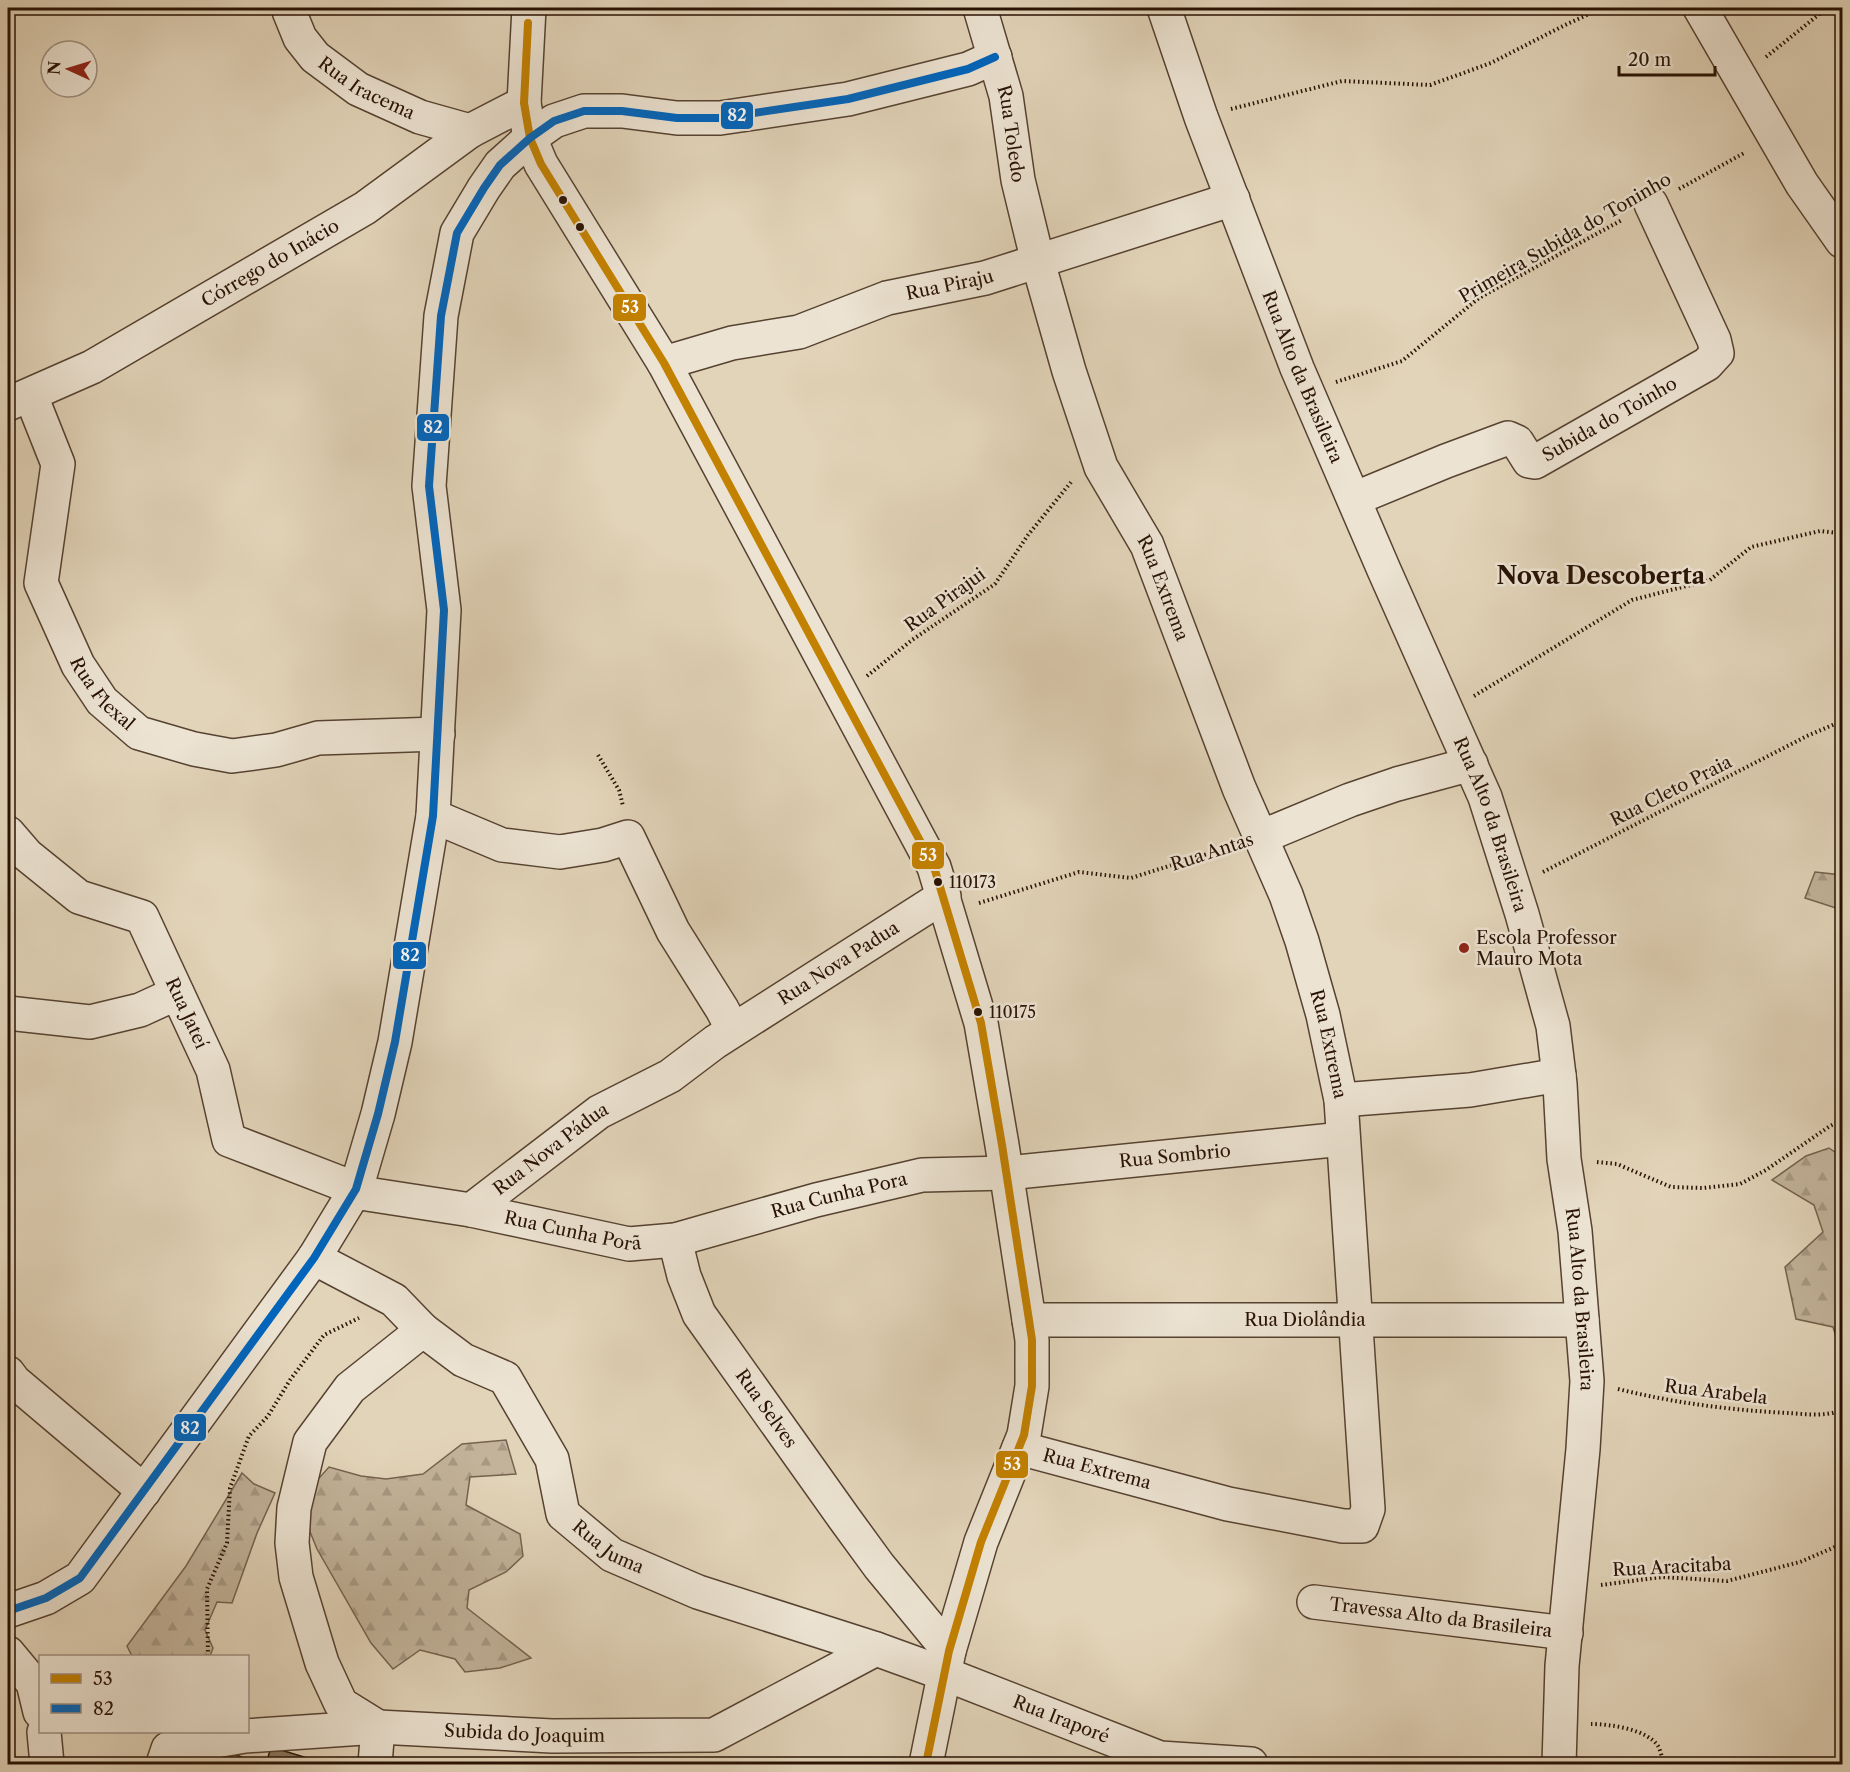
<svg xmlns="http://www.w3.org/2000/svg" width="1850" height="1772" viewBox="0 0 1850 1772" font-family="'Libre Caslon Text',serif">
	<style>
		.forest { fill: url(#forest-firs); stroke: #75624f; stroke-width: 1.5 }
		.building { fill: #897762; stroke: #281204; stroke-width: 1.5 }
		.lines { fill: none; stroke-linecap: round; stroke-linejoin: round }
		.minor-casing { stroke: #564231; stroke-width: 36 }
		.path { stroke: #281204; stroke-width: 4; stroke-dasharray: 1.5 3; stroke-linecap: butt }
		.minor { stroke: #ece3d2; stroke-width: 33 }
		.bus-1-casing { stroke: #ece3d2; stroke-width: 12 }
		.bus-2-casing { stroke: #ece3d2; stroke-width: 12 }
		.bus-1 { stroke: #c38101; stroke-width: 8 }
		.bus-2 { stroke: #0065bd; stroke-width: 8 }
		.bus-dot { fill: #281204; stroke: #ece3d2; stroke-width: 2 }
		.poi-dot { fill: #8f2418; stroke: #ece3d2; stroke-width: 2 }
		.labels { text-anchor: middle; stroke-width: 5; stroke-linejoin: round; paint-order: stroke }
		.bus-label { font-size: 16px; fill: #281204; stroke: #ece3d2; text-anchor: start }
		.street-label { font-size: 18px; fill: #281204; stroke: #ece3d2 }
		.poi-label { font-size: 18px; fill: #281204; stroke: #ece3d2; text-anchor: start }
		.district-label { font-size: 24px; font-weight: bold; fill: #281204; stroke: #ece3d2 }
		.line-badge { stroke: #ece3d2; stroke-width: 2 }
		.badge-label { font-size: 16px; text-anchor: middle; font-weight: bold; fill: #fff }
	</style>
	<defs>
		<pattern id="forest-firs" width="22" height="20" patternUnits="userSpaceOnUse" patternTransform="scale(1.5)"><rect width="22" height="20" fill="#c2b39a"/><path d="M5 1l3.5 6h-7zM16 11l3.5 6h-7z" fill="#a79983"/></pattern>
	</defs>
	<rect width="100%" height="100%" fill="#e2d4b9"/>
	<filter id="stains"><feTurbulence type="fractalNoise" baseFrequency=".00333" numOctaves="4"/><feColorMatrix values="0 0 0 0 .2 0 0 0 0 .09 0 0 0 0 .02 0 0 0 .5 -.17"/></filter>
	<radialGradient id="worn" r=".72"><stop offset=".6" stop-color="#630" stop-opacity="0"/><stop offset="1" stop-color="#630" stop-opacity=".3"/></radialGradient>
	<g class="forest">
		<polygon points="1815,872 1842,875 1842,910 1805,898"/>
		<polygon points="1829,1148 1842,1157 1842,1190 1841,1195 1842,1199 1842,1356 1833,1327 1796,1319 1785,1267 1823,1232 1814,1205 1772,1180 1806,1156"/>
		<polygon points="506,1440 516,1474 470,1477 466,1505 520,1534 523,1556 506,1572 469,1590 467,1608 531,1658 500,1668 465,1672 455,1659 420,1650 393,1669 371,1643 317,1549 306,1522 311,1487 329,1467 361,1476 386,1479 423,1474 462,1444"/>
		<polygon points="242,1473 254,1484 275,1493 257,1533 232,1603 217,1602 205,1630 213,1648 210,1656 132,1656 127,1646 186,1566"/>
	</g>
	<g class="building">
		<polygon points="271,1747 304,1757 302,1764 266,1764"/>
		<polygon points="222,1748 250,1761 248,1764 215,1764"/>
	</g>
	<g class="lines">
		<g class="minor-casing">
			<g id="minor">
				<polyline points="529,8 524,103 530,138 541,164 664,363 934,867 981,1023 1002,1145 1029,1320 1032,1340 1032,1386 1024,1435 981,1542 949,1651 926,1764"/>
				<path id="s1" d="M980,8l26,88 12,84 20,82 31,109 32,96 46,78 92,243 47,107 16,46 21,74 18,85 27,409 -6,17h-19l-115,-22 -209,-56"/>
				<path id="s2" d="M1164,8l37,109 96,251 87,202 101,227 37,117 31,112 7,58 4,75 11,72 12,150 -4,68 -21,217 -3,98"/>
				<polyline points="1700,8 1802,184 1842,241"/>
				<path id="s3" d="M289,11l11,27 15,19 43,32 62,28 50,14"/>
				<path id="s4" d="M664,363l68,-20 67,-11 88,-34 98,-20 248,-79"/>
				<path id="s5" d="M31,396l27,68 -17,119 37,82 24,36 37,32 55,16 38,7 44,-6 42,-12 120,-4"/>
				<path id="s6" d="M8,404l84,-37 273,-159 105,-77 54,-28"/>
				<path id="s7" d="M1354,499l92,-38 62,-23 9,4 12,19 6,1 172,-98 10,-11 -3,-13 -63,-136"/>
				<polyline points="433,816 502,845 560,852 603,845 628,837 673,931 722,1009 733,1030"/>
				<path id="s8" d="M8,833l19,22 52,42 63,20 71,153 16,70 127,49"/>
				<polyline points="1261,837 1350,800 1397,784 1471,764"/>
				<polyline points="8,1013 90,1022 140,1010 177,993"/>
				<polyline points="1341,1100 1470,1090 1559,1075"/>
				<path id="s9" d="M354,1192l117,18 128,-98 71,-36 45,-34 229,-146"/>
				<path id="s10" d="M471,1210l158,34 46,-4 141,-40 106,-25 85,-2 336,-34"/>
				<path id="s11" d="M675,1240l9,36 15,38 145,204 35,48 70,85"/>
				<path id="s12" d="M314,1258l80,42 29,30 40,30 42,18 47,81 11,55 49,41 86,37 178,57 69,25 215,84 91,6"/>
				<path id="s13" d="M1029,1320h553"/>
				<polyline points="8,1373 14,1381 144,1491"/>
				<path id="s14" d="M1314,1602l252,31"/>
				<polyline points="8,1611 46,1598 80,1578 314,1258 356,1189 378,1114 395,1042 433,816 444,610 429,486 441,316 457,233 484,188 500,165 530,138 554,121 584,111 622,111 677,118 720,118 848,99 968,69 995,57"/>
				<polyline points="8,1653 33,1683 40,1712"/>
				<polyline points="44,1732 47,1764"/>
				<path id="s15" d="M163,1764l5,-15 77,-13 133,-9 174,9 162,-1 162,-86"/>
				<polyline points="375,1764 378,1727 341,1704 322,1663 296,1577 292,1543 294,1508 310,1442 350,1388 423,1330"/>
			</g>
		</g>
		<g class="path">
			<polyline points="1766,57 1827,8"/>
			<polyline points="1231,109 1342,81 1430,85 1491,63 1563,26 1602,8"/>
			<polyline points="1679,189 1746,152"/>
			<polyline points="1336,382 1402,361 1479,298 1622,220"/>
			<polyline points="867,676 912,640 995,584 1028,535 1072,481"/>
			<polyline points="1474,696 1632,600 1710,580 1751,547 1820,531 1838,533 1842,540"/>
			<polyline points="598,755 619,790 623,806"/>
			<polyline points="1543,872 1807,736 1842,721"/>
			<polyline points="979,903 1079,872 1131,878 1229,847"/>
			<polyline points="1597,1162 1617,1164 1671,1187 1703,1188 1740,1184 1766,1170 1830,1126 1842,1120"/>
			<path d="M1618,1389c57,14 111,21 170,24 17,1 38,4 54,-3"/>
			<polyline points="1601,1585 1662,1577 1727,1581 1800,1562 1842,1544"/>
			<polyline points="208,1656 207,1589 227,1543 230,1488 249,1436 268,1416 290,1380 324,1335 359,1318"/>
			<path d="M1591,1724c18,0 56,5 67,22 3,5 4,13 6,18"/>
		</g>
		<use href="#minor" class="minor"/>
		<g class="bus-1-casing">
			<polyline id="bus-1" points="528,23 524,103 530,138 541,164 664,363 934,867 981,1023 1002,1145 1029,1320 1032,1340 1032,1386 1024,1435 981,1542 949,1651 926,1764"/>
		</g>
		<g class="bus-2-casing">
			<polyline id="bus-2" points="8,1611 46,1598 80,1578 314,1258 356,1189 378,1114 395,1042 433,816 444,610 429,486 441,316 457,233 484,188 500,165 530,138 554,121 584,111 622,111 677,118 720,118 848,99 968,69 995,57"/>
		</g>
		<use href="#bus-1" class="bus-1"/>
		<use href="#bus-2" class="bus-2"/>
	</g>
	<g class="bus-dot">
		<circle cx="563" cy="200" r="5"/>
		<circle cx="580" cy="227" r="5"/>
		<circle cx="938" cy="882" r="5"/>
		<circle cx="978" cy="1012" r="5"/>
	</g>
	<circle class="poi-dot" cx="1464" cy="948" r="6"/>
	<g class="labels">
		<g class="bus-label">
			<text x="949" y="888">110173</text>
			<text x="989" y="1018">110175</text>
		</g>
		<g class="street-label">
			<text dy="6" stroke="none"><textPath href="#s3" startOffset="114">Rua Iracema</textPath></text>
			<text dy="6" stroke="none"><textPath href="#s1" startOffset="130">Rua Toledo</textPath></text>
			<text transform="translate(1565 238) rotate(-30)" y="6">Primeira Subida do Toninho</text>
			<text dy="6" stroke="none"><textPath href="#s6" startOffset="298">Córrego do Inácio</textPath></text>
			<text dy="6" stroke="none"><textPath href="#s4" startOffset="297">Rua Piraju</textPath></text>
			<text dy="6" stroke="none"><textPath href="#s2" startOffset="394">Rua Alto da Brasileira</textPath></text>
			<text dy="6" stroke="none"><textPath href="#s7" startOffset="290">Subida do Toinho</textPath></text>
			<text dy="6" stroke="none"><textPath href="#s1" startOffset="612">Rua Extrema</textPath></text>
			<text transform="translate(945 600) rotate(-36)" y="6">Rua Pirajui</text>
			<text dy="6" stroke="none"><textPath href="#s5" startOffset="321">Rua Flexal</textPath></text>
			<text transform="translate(1671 791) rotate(-27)" y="6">Rua Cleto Praia</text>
			<text dy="6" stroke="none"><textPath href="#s2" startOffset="880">Rua Alto da Brasileira</textPath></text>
			<text transform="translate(1212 852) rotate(-18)" y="6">Rua Antas</text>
			<text dy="6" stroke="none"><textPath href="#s9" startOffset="562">Rua Nova Padua</textPath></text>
			<text dy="6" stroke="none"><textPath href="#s8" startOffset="268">Rua Jateí</textPath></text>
			<text dy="6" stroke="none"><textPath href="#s1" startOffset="1098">Rua Extrema</textPath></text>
			<text dy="6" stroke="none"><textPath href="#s9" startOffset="219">Rua Nova Pádua</textPath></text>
			<text dy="6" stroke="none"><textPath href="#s10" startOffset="717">Rua Sombrio</textPath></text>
			<text dy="6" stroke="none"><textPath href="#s10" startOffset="378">Rua Cunha Pora</textPath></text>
			<text dy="6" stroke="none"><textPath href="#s10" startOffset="104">Rua Cunha Porã</textPath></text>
			<text dy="6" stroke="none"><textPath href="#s2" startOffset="1366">Rua Alto da Brasileira</textPath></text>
			<text dy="6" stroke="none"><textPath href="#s13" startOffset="276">Rua Diolândia</textPath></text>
			<text transform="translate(1716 1392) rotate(7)" y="6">Rua Arabela</text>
			<text dy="6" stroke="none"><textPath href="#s11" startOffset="194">Rua Selves</textPath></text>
			<text transform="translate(1097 1469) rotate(15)" y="6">Rua Extrema</text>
			<text dy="6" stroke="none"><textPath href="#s12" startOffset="434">Rua Juma</textPath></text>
			<text transform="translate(1672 1567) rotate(-3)" y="6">Rua Aracitaba</text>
			<text dy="6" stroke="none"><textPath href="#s14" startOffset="128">Travessa Alto da Brasileira</textPath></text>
			<text dy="6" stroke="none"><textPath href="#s12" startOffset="920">Rua Iraporé</textPath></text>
			<text dy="6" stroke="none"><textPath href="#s15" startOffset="374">Subida do Joaquim</textPath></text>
		</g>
		<g class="poi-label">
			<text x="1476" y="944">Escola Professor<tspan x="1476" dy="21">Mauro Mota</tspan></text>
		</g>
		<g class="district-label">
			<text x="1601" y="584">Nova Descoberta</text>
		</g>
	</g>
	<g class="line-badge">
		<rect x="720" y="101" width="34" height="29" rx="6" fill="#0065bd"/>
		<rect x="612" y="293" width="35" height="29" rx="6" fill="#c38101"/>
		<rect x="416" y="413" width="34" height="29" rx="6" fill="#0065bd"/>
		<rect x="911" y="841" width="34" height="29" rx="6" fill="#c38101"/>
		<rect x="392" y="941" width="35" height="29" rx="6" fill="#0065bd"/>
		<rect x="173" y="1413" width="34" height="29" rx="6" fill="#0065bd"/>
		<rect x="995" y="1450" width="34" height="29" rx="6" fill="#c38101"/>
	</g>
	<g class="badge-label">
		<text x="737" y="121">82</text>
		<text x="630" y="313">53</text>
		<text x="433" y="433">82</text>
		<text x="928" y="861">53</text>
		<text x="410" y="961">82</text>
		<text x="190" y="1434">82</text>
		<text x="1012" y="1470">53</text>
	</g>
	<rect width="1850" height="1772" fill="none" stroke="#e2d4b9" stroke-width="30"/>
	<rect x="9" y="9" width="1832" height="1754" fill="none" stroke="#281204" stroke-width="3"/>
	<rect x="15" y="15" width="1820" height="1742" fill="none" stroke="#281204" stroke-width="1.5"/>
	<rect x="39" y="1655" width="210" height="78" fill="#ece3d2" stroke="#9e8f80" stroke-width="1.5"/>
	<rect x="51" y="1674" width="30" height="9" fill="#c38101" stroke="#9e8f80" stroke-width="1.5"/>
	<text x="93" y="1685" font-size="18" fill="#281204">53</text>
	<rect x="51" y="1704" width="30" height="9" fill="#0065bd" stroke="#9e8f80" stroke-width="1.5"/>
	<text x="93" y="1715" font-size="18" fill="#281204">82</text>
	<g transform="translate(69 69) rotate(274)"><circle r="28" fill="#ece3d2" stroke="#9e8f80" stroke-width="1.5"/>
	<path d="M0-4.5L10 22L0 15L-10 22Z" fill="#8f2418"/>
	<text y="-9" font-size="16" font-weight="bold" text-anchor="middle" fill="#281204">N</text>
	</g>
	<path d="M1619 66v9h96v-9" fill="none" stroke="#281204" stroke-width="3"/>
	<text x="1628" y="66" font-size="18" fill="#281204" stroke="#ece3d2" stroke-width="4.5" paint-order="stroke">20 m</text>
	<rect width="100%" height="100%" filter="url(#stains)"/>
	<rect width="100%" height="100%" fill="url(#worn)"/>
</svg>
